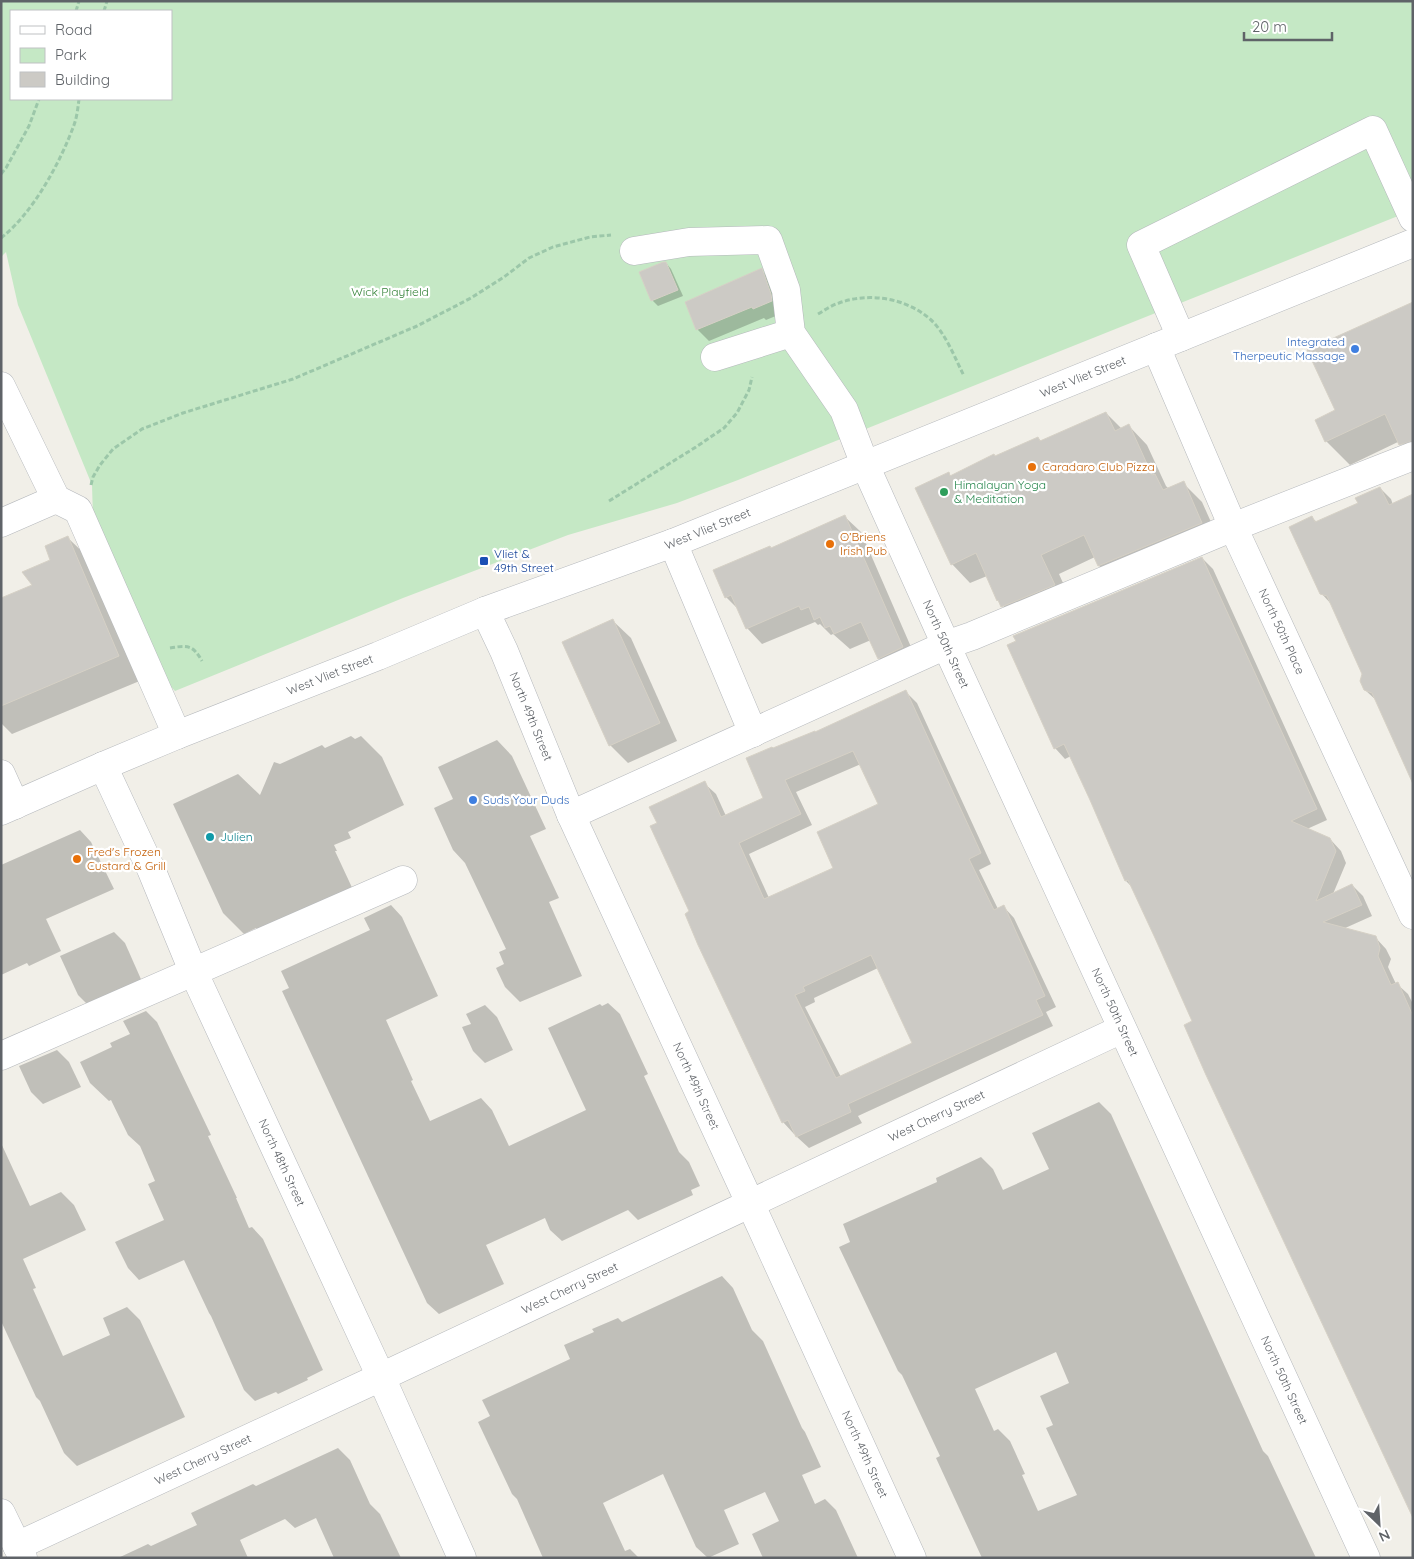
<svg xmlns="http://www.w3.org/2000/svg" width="1414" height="1559" viewBox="0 0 1414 1559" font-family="Quicksand,sans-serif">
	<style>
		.green { fill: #c5e8c5; fill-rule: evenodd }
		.shadow { fill: #0003; fill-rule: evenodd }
		.building { fill: #cccac5; stroke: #d6d1c6; fill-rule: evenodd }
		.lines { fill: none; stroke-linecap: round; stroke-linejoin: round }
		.minor-casing { stroke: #b5b8bc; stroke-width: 29 }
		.path { stroke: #9cc7a9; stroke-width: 3; stroke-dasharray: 5 2.5; stroke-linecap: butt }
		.minor { stroke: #fff; stroke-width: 28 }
		.shop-dot { fill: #3f7fe0; stroke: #fff; stroke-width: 2 }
		.food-dot { fill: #e8710a; stroke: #fff; stroke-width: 2 }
		.leisure-dot { fill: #2e9e5b; stroke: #fff; stroke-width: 2 }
		.transit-dot { fill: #1a4fb4; stroke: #fff; stroke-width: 2 }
		.culture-dot { fill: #0f9aa8; stroke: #fff; stroke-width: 2 }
		.labels { text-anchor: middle; stroke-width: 4.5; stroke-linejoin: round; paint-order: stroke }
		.park-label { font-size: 12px; fill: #348238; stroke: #fff }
		.shop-label { font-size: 12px; fill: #366cbe; stroke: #fff; text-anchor: end }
		.street-label { font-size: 12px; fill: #5f6368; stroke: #fff }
		.food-label { font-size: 12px; fill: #c56008; stroke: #fff; text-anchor: start }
		.leisure-label { font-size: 12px; fill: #27864d; stroke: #fff; text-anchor: start }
		.transit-label { font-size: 12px; fill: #164399; stroke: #fff; text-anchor: start }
		.culture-label { font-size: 12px; fill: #0d838f; stroke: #fff; text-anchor: start }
	</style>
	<rect width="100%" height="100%" fill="#f1efe8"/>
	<path class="green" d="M1,1h1412v209l-675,270 -61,23 -109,32 -165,63 -228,93 -15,-16 -67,-157 -1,-33 -74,-180 -12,-53 -5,5zM11,11h160v88h-160z"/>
	<g class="shadow">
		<polygon points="666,263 671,269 683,296 658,306 652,300 641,272"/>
		<polygon points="761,270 773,282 783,313 766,320 764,318 709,341 697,329 686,303"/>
		<polygon points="1413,303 1413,455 1400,441 1350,465 1326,441 1337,411"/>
		<polygon points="1106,413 1122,429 1129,426 1147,445 1166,486 1169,489 1183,483 1202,502 1220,542 1118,584 1099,566 1095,557 1059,574 1072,603 1020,625 998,600 987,576 970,583 952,564 948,473 951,476 1038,438 1042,442"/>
		<polygon points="1380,488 1391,499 1393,505 1377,701 1365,690 1364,674 1332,605 1321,593 1312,518 1317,522 1359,503"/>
		<polygon points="845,517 861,532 918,663 894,674 879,658 871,640 850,649 833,634 831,635 820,624 818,625 815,622 762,644 747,628 739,610 726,597 715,570 771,549"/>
		<polygon points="68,538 92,561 142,680 12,734 1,723 1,600 34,586"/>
		<polygon points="1202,558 1213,569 1327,820 1307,829 1330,839 1341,851 1346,863 1333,894 1352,885 1363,896 1372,916 1343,929 1375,937 1386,949 1391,959 1388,967 1396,984 1397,984 1408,994 1413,1004 1413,1516 1133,888 1126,881 1071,756 1065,759 1055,748"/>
		<polygon points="613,621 631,638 677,741 628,763 610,745"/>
		<path d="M906,692l11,11 74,161 -12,6 19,39 5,-3 11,12 42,89 -10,5 7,14 -195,90 4,7 -53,25 -12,-11 -1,-4 -2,1 -11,-12 -92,-210 -33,-89 46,-40 12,11 10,22 39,-18 9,-48 42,-16zM861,764l19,40 -45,64 -66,30 -20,-44 63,-29 -16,-33zM878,968l35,75 -72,34 -36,-70 10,-5 -1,-4z"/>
		<polygon points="351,736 355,739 361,736 382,757 404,805 348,832 351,838 334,845 337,851 335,851 362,909 261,933 256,928 244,934 223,913 173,804 238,774 260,795 274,762 280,764 322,745 325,748"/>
		<polygon points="497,740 512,756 546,829 530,836 559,898 549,902 582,976 520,1002 505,987 496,968 504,964 499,952 506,949 465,863 453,850 434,808 453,799 438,767"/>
		<polygon points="80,830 91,842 114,889 46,919 61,951 29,966 27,963 1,975 1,865"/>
		<polygon points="391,905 402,917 438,996 386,1020 413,1080 411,1081 430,1121 481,1098 492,1110 509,1146 586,1110 548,1028 600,1004 602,1006 608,1003 620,1014 648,1074 644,1076 679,1152 689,1162 700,1186 691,1190 693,1195 638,1220 628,1210 562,1241 550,1230 545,1218 486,1245 504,1284 439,1314 427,1303 282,991 289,988 281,971 370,930 364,918"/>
		<polygon points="114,932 125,943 144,986 89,1006 78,995 60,956"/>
		<polygon points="485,1005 497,1017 513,1050 485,1063 473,1051 462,1027 471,1024 466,1014"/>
		<polygon points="146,1011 157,1022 211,1135 208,1136 237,1198 236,1198 249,1228 252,1227 263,1239 323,1370 307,1378 308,1380 278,1394 276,1392 255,1401 244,1390 211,1316 209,1313 184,1260 139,1280 128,1268 115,1242 164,1220 148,1184 155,1181 140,1146 128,1135 111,1100 109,1101 90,1083 80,1062 112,1047 110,1043 130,1034 123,1021"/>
		<polygon points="57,1050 69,1062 81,1087 43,1104 31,1092 19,1066"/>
		<path d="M1099,1102l12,12 152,337 5,5 48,102h-334l-46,-100 4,-2 -38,-81 -4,-4 -59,-124 11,-5 -7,-18 94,-42 -1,-4 45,-21 12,12 10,21 46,-21 -17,-36zM1056,1352l13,31 -29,13 13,29 -7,3 31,67 -39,16 -16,-36 3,-1 -15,-33 -12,-12 -4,2 -19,-42z"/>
		<polygon points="1,1143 30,1206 61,1192 74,1205 86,1230 23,1259 36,1288 33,1289 63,1356 110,1335 103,1318 127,1307 140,1320 185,1417 77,1466 64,1453 40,1401 36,1397 1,1321"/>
		<polygon points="722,1276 733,1288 752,1330 763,1341 802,1428 805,1432 821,1467 802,1475 815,1504 825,1499 836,1510 858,1558 763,1558 752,1534 779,1521 765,1492 724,1510 739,1544 708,1558 696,1547 663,1474 603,1503 625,1551 630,1549 639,1558 543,1558 517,1499 512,1494 478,1422 490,1416 482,1400 570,1359 564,1345 594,1332 592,1329 618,1318 622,1322"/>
		<polygon points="338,1448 350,1460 370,1504 380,1514 401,1558 334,1558 316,1518 295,1528 285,1519 240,1540 248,1558 118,1558 148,1544 151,1546 197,1525 191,1513 253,1484 256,1486"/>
	</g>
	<g class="building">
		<polygon points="663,262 666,262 678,290 651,301 639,272"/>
		<polygon points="762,268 771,294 772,301 753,309 752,307 696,330 685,302"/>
		<polygon points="1413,302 1413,441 1399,445 1385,414 1325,442 1315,420 1335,410 1307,350"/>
		<polygon points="1106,412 1115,431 1129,424 1152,475 1155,474 1163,490 1184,481 1202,523 1098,566 1084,535 1041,555 1055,585 1001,607 998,600 997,601 976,553 951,565 915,488 949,472 950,476 994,454 995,456 1038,437 1040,441"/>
		<polygon points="1380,487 1389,505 1413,494 1413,784 1372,693 1364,690 1360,681 1362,674 1327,596 1320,594 1289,527 1312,516 1315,522 1358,503 1355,498"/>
		<polygon points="845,515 903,647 878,659 861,622 834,634 830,626 825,628 820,617 814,620 809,607 801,610 799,606 746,629 731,595 725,598 713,570 770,546 771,548"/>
		<polygon points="68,536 119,656 1,706 1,598 32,585 22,572 50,560 45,546"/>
		<polygon points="1202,557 1317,809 1291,821 1330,838 1336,851 1316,901 1352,884 1362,905 1323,922 1376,936 1380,948 1378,956 1391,985 1398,982 1413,1016 1413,1518 1206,1075 1184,1025 1192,1021 1155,938 1128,880 1125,881 1090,800 1064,744 1054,749 1007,645 1016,641 1013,636"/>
		<polygon points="613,619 660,723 609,746 562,642"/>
		<path d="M906,690l75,163 -12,6 25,51 10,-5 41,91 -9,4 7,15 -195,89 3,8 -55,25 -8,-17 -6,3 -84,-178 -13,-31 4,-3 -39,-85 7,-3 -8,-16 56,-26 16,36 42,-19 -17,-40 26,-11 1,1 42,-17v1zM853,751l25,53 -61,28 16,36 -69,31 -25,-56 62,-29 -16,-34zM871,955l41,88 -76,35 -41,-83 10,-4 -2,-4z"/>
	</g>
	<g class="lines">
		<g class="minor-casing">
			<g id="minor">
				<path id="s1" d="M634,251l55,-9 79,-2 18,50 5,43 53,77 21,55 81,180 420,913"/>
				<polyline points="1181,337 1141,245 1373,130 1413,218"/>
				<path id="s2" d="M1156,347l77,180 180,388"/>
				<polyline points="715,357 791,333"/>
				<polyline points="1,386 56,499 78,510 177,735"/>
				<polyline points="1,523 56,499"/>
				<polyline points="673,543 753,733"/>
				<path id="s3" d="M485,611l19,40 67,164 191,414 150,329"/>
				<path id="s4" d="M103,766l48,103 42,102 188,406 81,181"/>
				<polyline points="1,774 15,805"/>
				<path id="s5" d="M1,811l102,-45 74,-31 201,-79 107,-45 188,-68 740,-300"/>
				<polyline points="571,815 946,645 972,636 1233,527 1413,456"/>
				<polyline points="1,1056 403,880"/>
				<polyline points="1,1513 23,1558"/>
				<path id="s6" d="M17,1546l364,-169 741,-348"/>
			</g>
		</g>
		<g class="path">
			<polyline points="76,11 79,1"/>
			<polyline points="104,11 107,1"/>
			<polyline points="1,174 6,168 29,126 39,99"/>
			<path d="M1,238c32,-25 59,-75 73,-113 3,-8 4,-18 5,-26"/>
			<path d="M818,314c7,-4 14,-9 21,-11 30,-11 67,-5 91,16 15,13 25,39 34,57"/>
			<polyline points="91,485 93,477 100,465 113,449 142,429 183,413 293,379 417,326 471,298 504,277 529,258 553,247 590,237 611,235"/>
			<polyline points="609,501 696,447 724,428 737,413 749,390 752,377"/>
			<path d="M170,648c18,-3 23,-3 32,13"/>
		</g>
		<use href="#minor" class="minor"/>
	</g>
	<g class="shop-dot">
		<circle cx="1355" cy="349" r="5"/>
		<circle cx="473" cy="800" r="5"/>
	</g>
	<g class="food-dot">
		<circle cx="1032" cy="467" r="5"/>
		<circle cx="830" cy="544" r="5"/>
		<circle cx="77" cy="859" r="5"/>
	</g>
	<circle class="leisure-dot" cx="944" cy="492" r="5"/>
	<rect class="transit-dot" x="479" y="556" width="10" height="10" rx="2.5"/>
	<circle class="culture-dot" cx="210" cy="837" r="5"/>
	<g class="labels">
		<g class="park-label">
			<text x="390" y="296">Wick Playfield</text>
		</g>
		<g class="shop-label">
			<text x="1345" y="346">Integrated<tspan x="1345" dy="14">Therpeutic Massage</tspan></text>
			<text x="483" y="804" text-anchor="start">Suds Your Duds</text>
		</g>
		<g class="street-label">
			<text dy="4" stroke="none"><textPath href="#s5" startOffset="1166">West Vliet Street</textPath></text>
			<text dy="4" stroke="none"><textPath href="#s5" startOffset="761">West Vliet Street</textPath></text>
			<text dy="4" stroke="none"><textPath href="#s2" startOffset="311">North 50th Place</textPath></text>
			<text dy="4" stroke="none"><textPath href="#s1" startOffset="580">North 50th Street</textPath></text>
			<text dy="4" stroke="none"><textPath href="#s5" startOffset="356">West Vliet Street</textPath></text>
			<text dy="4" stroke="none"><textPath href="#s3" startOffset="115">North 49th Street</textPath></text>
			<text dy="4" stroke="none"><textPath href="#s1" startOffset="985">North 50th Street</textPath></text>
			<text dy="4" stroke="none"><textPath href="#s3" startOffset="520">North 49th Street</textPath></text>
			<text dy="4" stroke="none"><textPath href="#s6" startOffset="1015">West Cherry Street</textPath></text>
			<text dy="4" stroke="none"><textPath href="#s4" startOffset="435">North 48th Street</textPath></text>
			<text dy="4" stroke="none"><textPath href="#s6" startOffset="610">West Cherry Street</textPath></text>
			<text dy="4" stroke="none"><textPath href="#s1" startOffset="1390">North 50th Street</textPath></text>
			<text dy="4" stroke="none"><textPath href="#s3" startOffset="925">North 49th Street</textPath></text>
			<text dy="4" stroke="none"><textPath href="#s6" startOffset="205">West Cherry Street</textPath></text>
		</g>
		<g class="food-label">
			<text x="1042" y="471">Caradaro Club Pizza</text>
			<text x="840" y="541">O’Briens<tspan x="840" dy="14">Irish Pub</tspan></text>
			<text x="87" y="856">Fred's Frozen<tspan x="87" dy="14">Custard &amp; Grill</tspan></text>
		</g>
		<g class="leisure-label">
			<text x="954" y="489">Himalayan Yoga<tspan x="954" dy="14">&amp; Meditation</tspan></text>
		</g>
		<g class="transit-label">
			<text x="494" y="558">Vliet &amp;<tspan x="494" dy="14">49th Street</tspan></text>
		</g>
		<g class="culture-label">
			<text x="220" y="841">Julien</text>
		</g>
	</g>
	<rect width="1414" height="1559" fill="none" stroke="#5f6368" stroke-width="5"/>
	<rect x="10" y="10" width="162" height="90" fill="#ffffff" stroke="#bfc1c3"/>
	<rect x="20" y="26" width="25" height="8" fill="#ffffff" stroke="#bfc1c3"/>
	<text x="55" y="35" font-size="15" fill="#5f6368">Road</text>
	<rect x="20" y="48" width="25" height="15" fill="#c5e8c5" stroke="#bfc1c3"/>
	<text x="55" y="60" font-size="15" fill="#5f6368">Park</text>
	<rect x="20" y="72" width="25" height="15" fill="#cccac5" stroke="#bfc1c3"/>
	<text x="55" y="85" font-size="15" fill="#5f6368">Building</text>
	<g transform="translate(1379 1524) rotate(155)" stroke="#ffffff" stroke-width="4" paint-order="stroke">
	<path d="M0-4L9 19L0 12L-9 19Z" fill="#5f6368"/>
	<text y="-8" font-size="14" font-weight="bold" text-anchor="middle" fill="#5f6368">N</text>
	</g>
	<path d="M1244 32v8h88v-8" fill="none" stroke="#5f6368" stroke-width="2.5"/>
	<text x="1252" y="32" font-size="15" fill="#5f6368" stroke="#ffffff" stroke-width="4" paint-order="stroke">20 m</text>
</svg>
